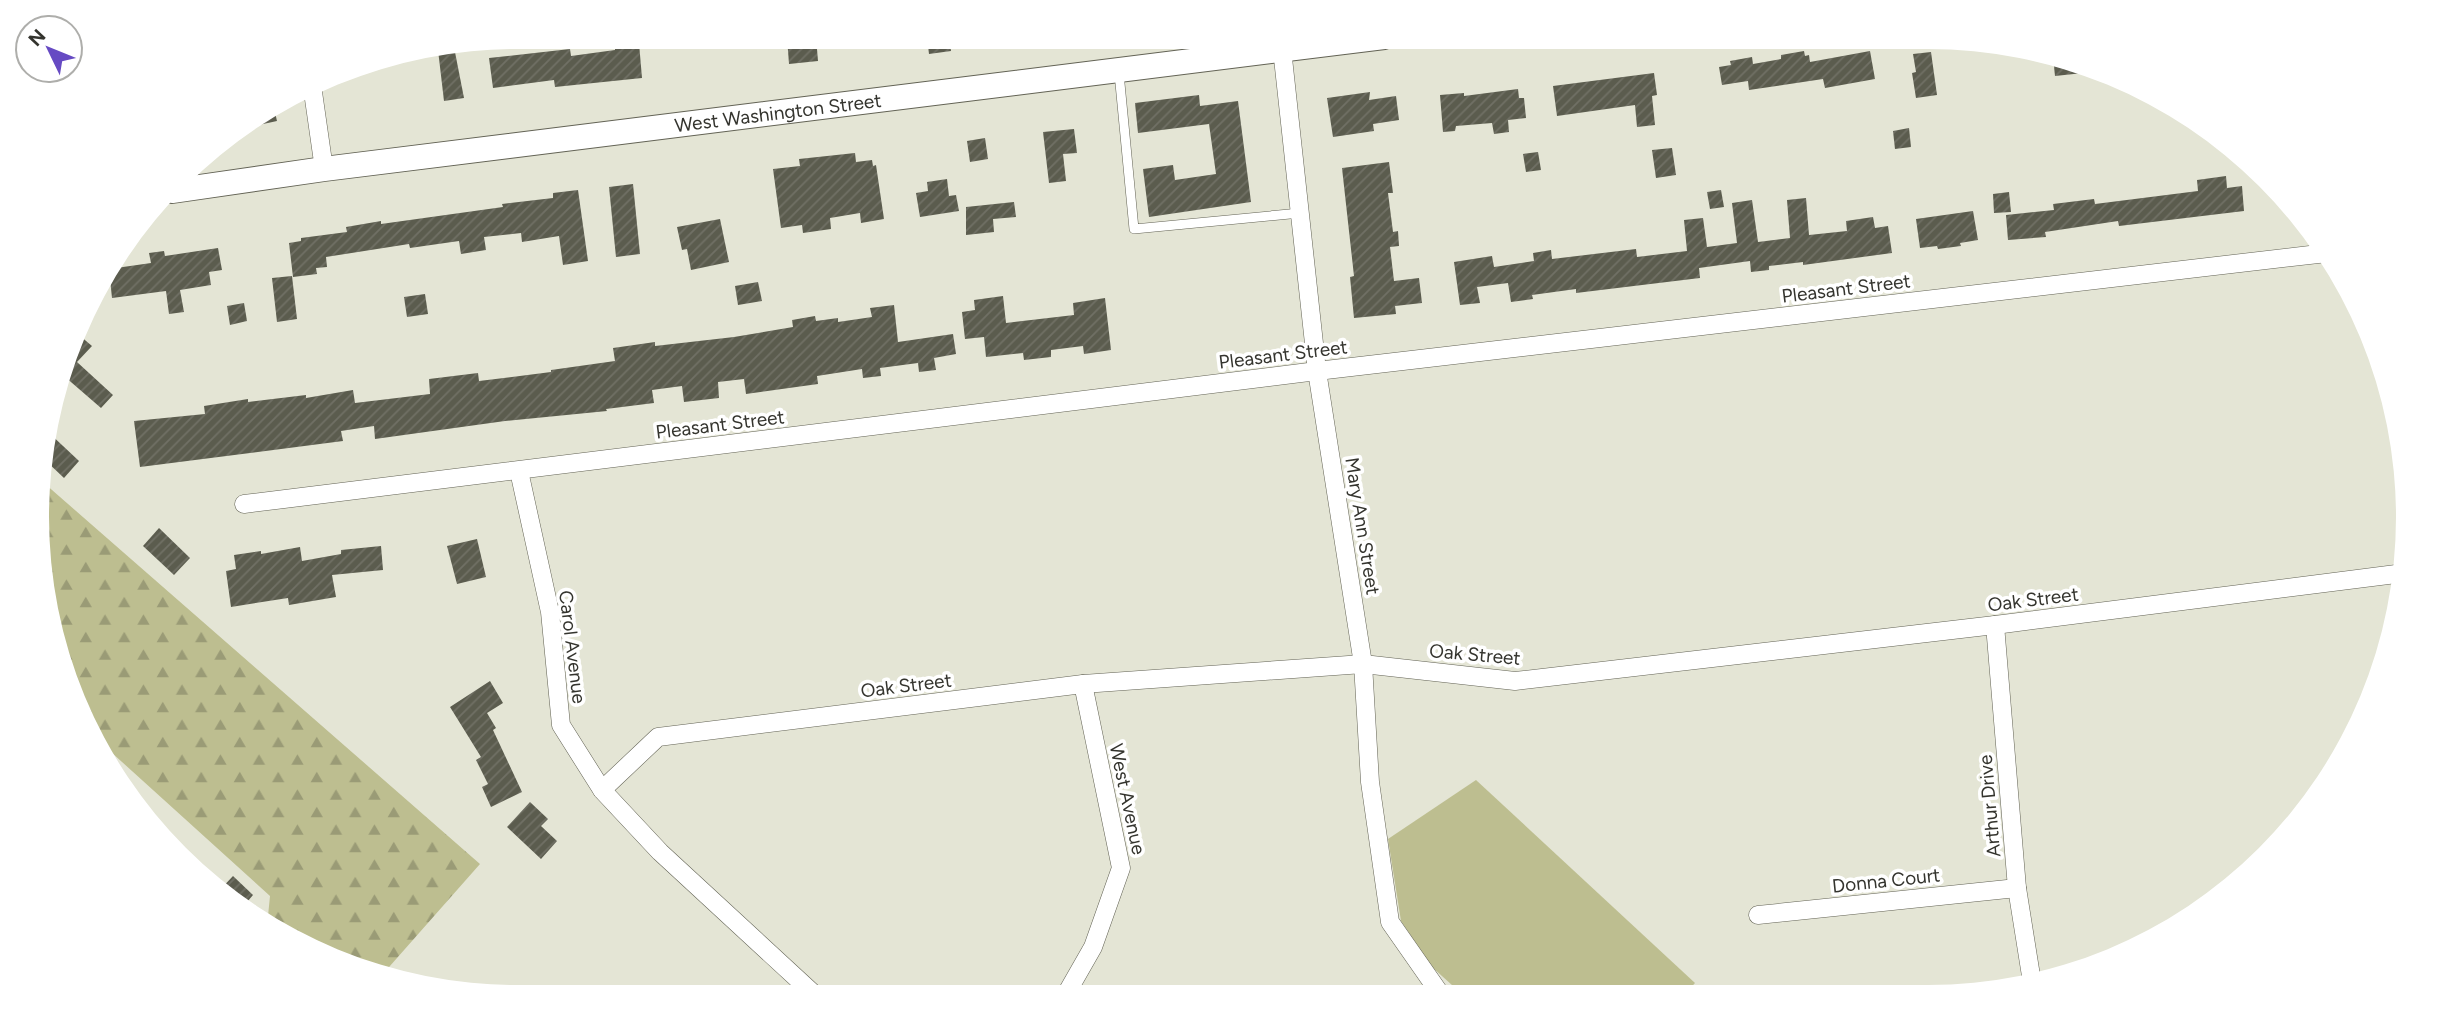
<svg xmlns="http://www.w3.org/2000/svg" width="2445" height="1034" viewBox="0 0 2445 1034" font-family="Figtree,sans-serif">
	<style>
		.forest { fill: url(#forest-firs) }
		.park { fill: #bdbe90 }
		.building { fill: url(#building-hatch) }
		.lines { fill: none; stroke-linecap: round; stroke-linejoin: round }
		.lane-casing { stroke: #626254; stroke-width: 10 }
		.street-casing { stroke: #626254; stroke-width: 19 }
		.secondary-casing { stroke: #626254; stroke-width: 26 }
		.lane { stroke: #fff; stroke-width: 9 }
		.street { stroke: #fff; stroke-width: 18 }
		.secondary { stroke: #fff; stroke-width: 24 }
		.labels { text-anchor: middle; stroke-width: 7; stroke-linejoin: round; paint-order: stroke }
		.street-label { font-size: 19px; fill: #34342e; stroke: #fff }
	</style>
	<defs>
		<pattern id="forest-firs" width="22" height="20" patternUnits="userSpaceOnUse" patternTransform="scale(1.75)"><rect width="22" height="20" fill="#bdbe90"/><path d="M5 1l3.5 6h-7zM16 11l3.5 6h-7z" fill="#9a9b76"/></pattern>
		<pattern id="building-hatch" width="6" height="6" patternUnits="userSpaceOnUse" patternTransform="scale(1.75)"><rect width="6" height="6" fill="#5b5c4e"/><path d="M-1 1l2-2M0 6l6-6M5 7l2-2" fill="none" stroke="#707065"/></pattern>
	</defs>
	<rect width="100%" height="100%" fill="#e4e5d5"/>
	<polygon class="forest" points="44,483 480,864 382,975 362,972 277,933 267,926 270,896 90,733 62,672 41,580"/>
	<polygon class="park" points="1476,780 1695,983 1685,994 1463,995 1432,967 1401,921 1388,839"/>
	<g class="building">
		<polygon points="787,37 816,37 818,61 789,64"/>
		<polygon points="927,37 949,37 951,51 929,54"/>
		<polygon points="639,43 642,78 555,87 554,80 493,88 489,58 570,49 571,56 615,50 615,45"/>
		<polygon points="454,47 464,98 444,101 438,50"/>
		<polygon points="1804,51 1805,56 1809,55 1810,62 1870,51 1875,79 1825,88 1823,79 1749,90 1748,81 1722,85 1719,67 1731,65 1730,61 1752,57 1753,64 1781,59 1781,55"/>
		<polygon points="1931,52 1937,95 1916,98 1912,73 1916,72 1913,54"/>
		<polygon points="2053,57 2083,62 2102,71 2055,76"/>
		<polygon points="1654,73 1657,95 1652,96 1655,125 1637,127 1635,105 1557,116 1553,86"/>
		<polygon points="1518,89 1519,98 1524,98 1526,118 1508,120 1509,132 1494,134 1492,123 1456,126 1455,131 1443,132 1440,95 1464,93 1464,96"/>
		<polygon points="1370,92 1369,100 1396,96 1399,120 1373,124 1374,131 1333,137 1327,98"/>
		<polygon points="1199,95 1200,106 1238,101 1251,202 1149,217 1143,169 1173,165 1175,180 1216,174 1209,124 1138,133 1135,103"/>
		<polygon points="273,104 277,121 236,130 260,113"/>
		<polygon points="1909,128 1911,147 1895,149 1893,131"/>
		<polygon points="1074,129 1077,153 1063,154 1066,181 1049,183 1043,132"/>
		<polygon points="985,138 988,159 970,162 967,141"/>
		<polygon points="1672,148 1676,175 1656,178 1652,150"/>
		<polygon points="1538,152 1541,170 1526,172 1523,154"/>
		<polygon points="855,153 856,162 872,160 873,166 876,165 884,219 861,223 860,213 830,218 831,229 803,233 802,225 781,228 773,169 800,166 799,159"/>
		<polygon points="1389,162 1393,193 1388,193 1393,232 1398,231 1399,246 1390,247 1394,281 1419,278 1422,303 1395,306 1396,314 1354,318 1350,277 1354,276 1342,168"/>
		<polygon points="2226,176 2227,188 2242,186 2244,211 2119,226 2118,221 2045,232 2046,237 2008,240 2006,215 2054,210 2053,204 2094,199 2095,204 2198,191 2197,180"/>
		<polygon points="947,179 949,196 956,195 959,211 920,217 916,193 928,191 927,182"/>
		<polygon points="633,184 640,254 616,257 609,187"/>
		<polygon points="578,190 588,261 563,265 559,236 522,242 521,233 484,237 486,250 461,254 459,241 410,248 409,244 326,257 327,267 316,268 317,274 293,277 289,243 301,241 301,238 347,232 346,227 381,221 381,224 503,207 502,204 553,198 553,193"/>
		<polygon points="1721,190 1724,207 1710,209 1707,192"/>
		<polygon points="2009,192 2011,212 1994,213 1993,194"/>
		<polygon points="1806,198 1809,235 1847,231 1846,221 1873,217 1875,228 1888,226 1892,253 1803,265 1803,262 1769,266 1769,270 1751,272 1750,261 1699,268 1700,278 1576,293 1576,289 1532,295 1533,299 1511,302 1508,283 1477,287 1480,303 1460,305 1454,262 1492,256 1494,267 1534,261 1533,253 1551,250 1552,259 1636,249 1637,257 1687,251 1684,220 1703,218 1707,247 1737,243 1732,203 1752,200 1758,242 1790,238 1787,200"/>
		<polygon points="1014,202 1016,217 993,219 994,232 966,235 966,207"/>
		<polygon points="1973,211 1978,240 1960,243 1961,246 1938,249 1937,246 1920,248 1916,219"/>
		<polygon points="720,219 729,262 691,270 687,249 682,250 677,227"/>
		<polygon points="218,248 222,270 209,272 211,285 180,290 184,312 169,314 166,291 112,298 109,269 151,263 149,253 164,251 165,256"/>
		<polygon points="292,276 297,319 277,322 272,278"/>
		<polygon points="758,282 762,301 738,305 735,286"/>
		<polygon points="425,294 428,314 407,317 404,297"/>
		<polygon points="1003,296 1006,323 1074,315 1073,303 1105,298 1111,350 1084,354 1083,346 1051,350 1051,357 1024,360 1023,353 986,357 984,337 965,339 962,312 975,310 974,300"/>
		<polygon points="244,303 247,321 230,325 227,306"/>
		<polygon points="894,305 898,342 953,334 956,354 934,358 936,370 919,372 918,363 880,368 881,376 863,378 862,369 817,376 818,384 746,394 744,379 718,382 719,398 684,402 682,386 652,390 654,403 606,409 607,411 505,421 375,439 374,426 341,431 343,441 140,467 134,421 205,414 204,406 248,399 248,402 306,395 306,398 353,390 355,403 430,394 429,379 478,373 479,381 551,372 551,370 615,361 613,348 655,342 655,346 734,337 793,327 792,320 815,316 816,321 838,318 838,322 872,317 870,308"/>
		<polygon points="79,335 92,346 77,362 113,395 101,408 64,376"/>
		<polygon points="46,430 79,461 64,478 45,460"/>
		<polygon points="159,528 190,558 174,575 143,546"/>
		<polygon points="477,539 486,577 457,584 447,546"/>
		<polygon points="381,546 383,570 332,575 336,597 289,605 288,598 231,607 226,571 236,569 234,555 261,551 261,554 300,547 302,561 341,554 341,550"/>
		<polygon points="490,681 503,703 487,713 496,728 493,730 522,792 491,807 482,787 488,784 476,760 481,757 450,707"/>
		<polygon points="530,802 548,819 541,826 557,841 541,859 507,827"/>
		<polygon points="233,876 253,895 242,908 219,891"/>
	</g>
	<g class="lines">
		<g class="lane-casing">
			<polyline id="lane" points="1119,73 1134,229 1300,213"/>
		</g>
		<g class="street-casing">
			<g id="street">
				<polyline points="1282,49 1317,371 1363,664 1370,782 1390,922 1441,995"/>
				<polyline points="312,85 324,169"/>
				<polyline points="519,471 550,612 561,725 602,790 660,852 816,996"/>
				<polyline points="244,504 1317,371 2327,253"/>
				<polyline points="1995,625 2017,888 2032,982"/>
				<polyline points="602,790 658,737 1083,684 1363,664 1515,681 1995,625 2404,573"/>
				<polyline points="1758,915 2017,888"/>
				<polyline points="1065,996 1093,947 1121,868 1083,684"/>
			</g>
		</g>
		<g class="secondary-casing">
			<g id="secondary">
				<path id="s1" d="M172,191l152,-22 1060,-132"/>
			</g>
		</g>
		<use href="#lane" class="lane"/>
		<use href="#street" class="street"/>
		<use href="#secondary" class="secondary"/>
	</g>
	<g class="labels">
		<g class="street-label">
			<text dy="7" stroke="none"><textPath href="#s1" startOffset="611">West Washington Street</textPath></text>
			<text transform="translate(1846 288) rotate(-7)" y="7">Pleasant Street</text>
			<text transform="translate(1283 354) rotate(-7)" y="7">Pleasant Street</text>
			<text transform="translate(720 424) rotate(-7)" y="7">Pleasant Street</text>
			<text transform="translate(1363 526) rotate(81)" y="7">Mary Ann Street</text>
			<text transform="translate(2033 599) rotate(-7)" y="7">Oak Street</text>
			<text transform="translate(573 647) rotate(83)" y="7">Carol Avenue</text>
			<text transform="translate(1475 654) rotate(5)" y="7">Oak Street</text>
			<text transform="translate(906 685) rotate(-7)" y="7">Oak Street</text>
			<text transform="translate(1128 799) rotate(78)" y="7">West Avenue</text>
			<text transform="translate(1989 806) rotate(-95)" y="7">Arthur Drive</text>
			<text transform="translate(1886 880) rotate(-6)" y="7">Donna Court</text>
		</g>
	</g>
	<path d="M0 0H2445V1034H0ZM517 49H1928A468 468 0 0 1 2396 517V517A468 468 0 0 1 1928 985H517A468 468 0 0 1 49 517V517A468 468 0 0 1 517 49Z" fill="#fff" fill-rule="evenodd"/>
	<g transform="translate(49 49) rotate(313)"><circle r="33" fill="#ffffff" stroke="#aeaeab" stroke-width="2"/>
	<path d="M0-5L12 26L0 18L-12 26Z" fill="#664ac3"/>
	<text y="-10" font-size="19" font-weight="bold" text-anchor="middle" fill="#34342e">N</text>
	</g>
</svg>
